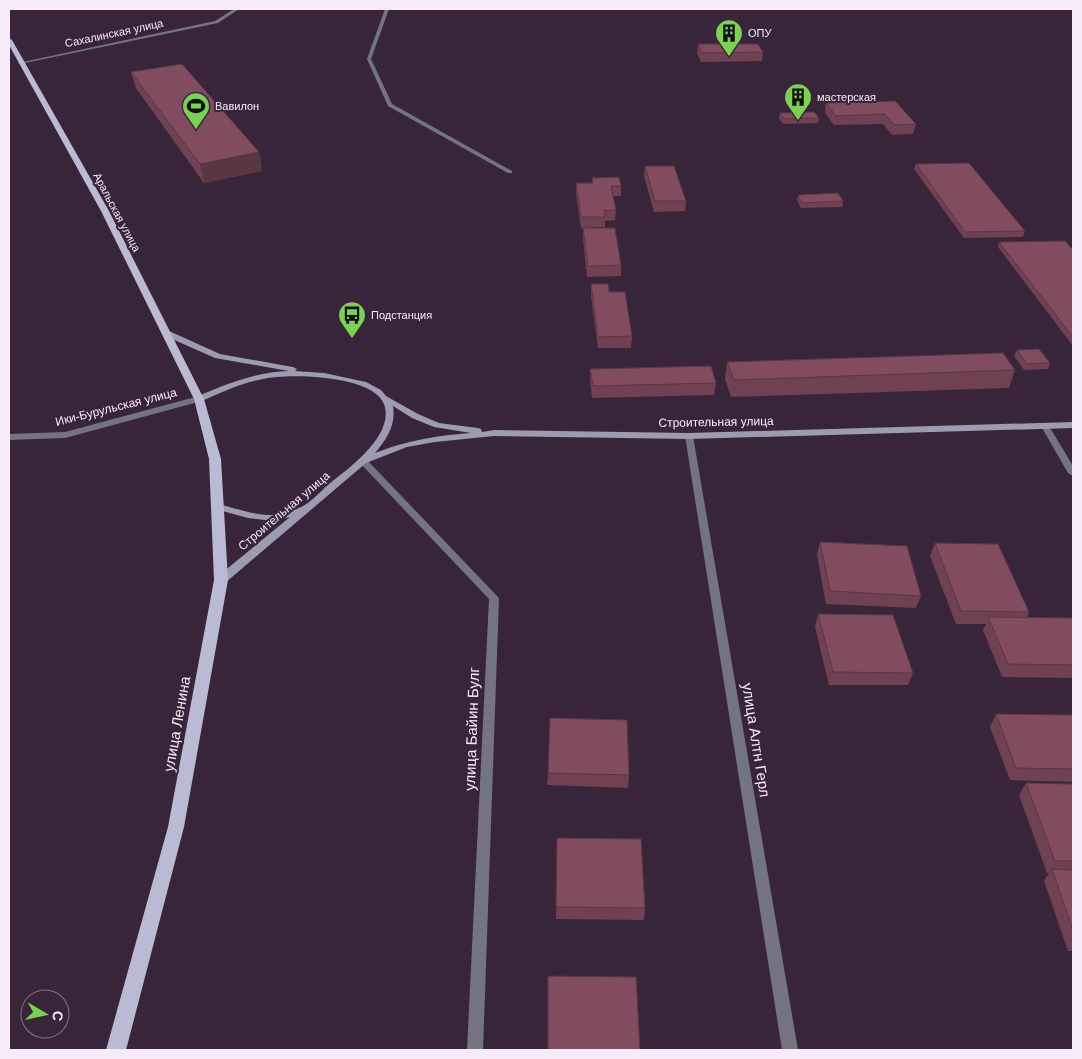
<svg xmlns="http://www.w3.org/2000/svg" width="1082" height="1059" viewBox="0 0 1082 1059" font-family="Arial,sans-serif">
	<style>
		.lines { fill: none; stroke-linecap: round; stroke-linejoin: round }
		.street { fill: #747481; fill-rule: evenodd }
		.secondary { fill: #9c9bb0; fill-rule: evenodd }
		.primary { fill: #bbbad5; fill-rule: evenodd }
		.wall { fill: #6f4152 }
		.shaded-wall { fill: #5a3542 }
		.building { fill: #814c5f; stroke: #5a3542 }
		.labels { text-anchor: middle; stroke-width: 4; stroke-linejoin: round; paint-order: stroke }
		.far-street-label { font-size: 11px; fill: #f8ebf9; stroke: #38253a }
		.far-poi-label { font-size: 11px; fill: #f8ebf9; stroke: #38253a; text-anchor: start }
		.street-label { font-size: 12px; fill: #f8ebf9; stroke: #38253a }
		.near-street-label { font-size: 15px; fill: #f8ebf9; stroke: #38253a }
	</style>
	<rect width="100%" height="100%" fill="#38253a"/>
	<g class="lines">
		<g class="street">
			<polygon points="234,9 239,9 218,23 20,64 18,63 215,21"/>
			<polygon points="385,9 389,9 371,59 392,104 512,171 512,173 508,173 388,106 367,59"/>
			<polygon points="199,396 202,397 203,399 202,401 65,438 9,440 9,434 65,432"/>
			<polygon points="1045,423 1049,426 1073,466 1073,476 1068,473 1041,426"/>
			<polygon points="689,433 693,436 798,1050 782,1050 685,436"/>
			<polygon points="363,458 366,459 499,598 483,1050 467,1050 489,599 360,463 358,461"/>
		</g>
		<path class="secondary" d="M163,331h6l51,23 73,13 4,2 -2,2 29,2 42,9 15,8 5,6 32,18 21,9 39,5 3,1 1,3 12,-2 195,3 384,-11v6l-384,11 -195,-3 -59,6 -28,5 -41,16 -141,120h-8l-1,-3 1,-3 73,-60 -16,4 -26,-3 -33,-9 -2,-2 2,-2 3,-1c17,4 38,12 56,11 8,-1 22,-5 29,-9 9,-5 18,-15 26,-22 21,-17 66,-49 55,-80 -11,-29 -96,-31 -121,-25 -22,4 -41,13 -61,22h-6l-1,-2 1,-2c30,-13 60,-25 93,-26l-74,-13 -52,-23zM393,406l19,12 22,9 37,6c-36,3 -62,7 -96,20 12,-14 21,-28 18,-47z"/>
		<polygon class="primary" points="9,38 12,40 109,211 204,399 221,459 228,580 184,827 126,1050 106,1050 168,827 214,580 209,459 194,399 101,211 9,45"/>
	</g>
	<g class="wall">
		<polygon points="698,44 763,52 762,61 701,62 697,53"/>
		<polygon points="131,72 259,152 262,171 204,183 136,88"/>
		<polygon points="895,101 916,124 913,134 892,135 883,124 834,125 825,113 826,103"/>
		<polygon points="780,113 819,118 818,123 783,124 779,118"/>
		<polygon points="916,164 1025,231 1023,237 964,238 914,169"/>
		<polygon points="645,166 686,201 685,211 654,212 644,176"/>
		<polygon points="592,178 621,186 621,196 613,196 616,210 615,220 605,221 605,227 581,228 576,194 576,183 592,183"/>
		<polygon points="798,195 843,201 842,207 801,208 797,200"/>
		<polygon points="583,228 621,265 621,276 587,277 583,239"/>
		<polygon points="999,242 1073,250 1073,346 998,247"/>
		<polygon points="591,284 609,292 632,336 631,348 598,348 591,296"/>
		<polygon points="1017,350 1050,363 1048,369 1024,370 1014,356"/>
		<polygon points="727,362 1015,370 1009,388 731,397 725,379"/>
		<polygon points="590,369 716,383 714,395 592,398 590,380"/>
		<polygon points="820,542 921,596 916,608 826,604 817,555"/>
		<polygon points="935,543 1029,612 1027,618 1073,618 1073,678 1002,677 983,630 986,624 956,624 930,556"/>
		<polygon points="818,614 913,673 908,685 829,685 815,627"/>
		<polygon points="996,714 1073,715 1073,782 1010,780 990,727"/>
		<polygon points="548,773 629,775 628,788 547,785"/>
		<polygon points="1026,783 1073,784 1073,951 1068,951 1044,881 1049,873 1047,873 1019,795"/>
		<polygon points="557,838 645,908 644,920 556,919"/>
	</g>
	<polygon class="shaded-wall" points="259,152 262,171 204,183 200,164"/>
	<g class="building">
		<polygon points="698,44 758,44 763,52 702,53"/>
		<polygon points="182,64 259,152 200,164 131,72"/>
		<polygon points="895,101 916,124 894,125 885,114 836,116 826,103"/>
		<polygon points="814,112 819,118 784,119 780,113"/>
		<polygon points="969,163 1025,231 965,232 916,164"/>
		<polygon points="645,166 674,166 686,201 655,201"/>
		<polygon points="619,177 621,186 611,186 616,210 604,210 605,217 581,217 576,183 593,183 592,178"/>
		<polygon points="838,193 843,201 802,203 798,195"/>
		<polygon points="583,228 615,228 621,265 588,266"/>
		<polygon points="1065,241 1073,250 1073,337 999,242"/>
		<polygon points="591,284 608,284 609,292 625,292 632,336 598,337"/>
		<polygon points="1039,349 1050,363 1027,364 1017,350"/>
		<polygon points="1003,353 1015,370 734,380 727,362"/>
		<polygon points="711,366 716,383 593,386 590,369"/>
		<polygon points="820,542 907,546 921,596 830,591"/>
		<polygon points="935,543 998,544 1029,612 961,611"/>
		<polygon points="818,614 893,615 913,673 833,672"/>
		<polygon points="988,617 1073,618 1073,665 1008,664"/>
		<polygon points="996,714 1073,715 1073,769 1016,768"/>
		<polygon points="550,718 627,720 629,775 548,773"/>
		<polygon points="1026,783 1073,784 1073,861 1055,861"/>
		<polygon points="557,838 641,839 645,908 556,907"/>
		<polygon points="1052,869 1073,870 1073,930"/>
		<polygon points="548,976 636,977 640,1050 548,1050"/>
	</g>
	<defs>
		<g id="building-pin" transform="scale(1.4375)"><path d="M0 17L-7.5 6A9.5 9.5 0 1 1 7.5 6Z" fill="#7cd155" stroke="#38253a"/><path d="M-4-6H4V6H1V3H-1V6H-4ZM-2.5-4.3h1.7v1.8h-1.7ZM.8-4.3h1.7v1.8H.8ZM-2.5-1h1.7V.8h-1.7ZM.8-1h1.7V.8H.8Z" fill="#111"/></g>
		<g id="stadium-pin" transform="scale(1.4375)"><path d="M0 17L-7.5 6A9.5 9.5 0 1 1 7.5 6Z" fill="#7cd155" stroke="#38253a"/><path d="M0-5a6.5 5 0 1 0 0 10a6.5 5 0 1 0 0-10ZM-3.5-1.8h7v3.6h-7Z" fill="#111"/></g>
		<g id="bus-pin" transform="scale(1.4375)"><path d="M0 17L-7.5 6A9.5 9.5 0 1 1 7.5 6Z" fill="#7cd155" stroke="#38253a"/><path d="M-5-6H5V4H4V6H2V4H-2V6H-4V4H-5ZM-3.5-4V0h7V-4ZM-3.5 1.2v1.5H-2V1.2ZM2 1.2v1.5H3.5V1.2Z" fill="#111"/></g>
	</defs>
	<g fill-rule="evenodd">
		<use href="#building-pin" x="729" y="33"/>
		<use href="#building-pin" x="798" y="97"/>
		<use href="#stadium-pin" x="196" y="106"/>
		<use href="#bus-pin" x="352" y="315"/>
	</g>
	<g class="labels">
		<g class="far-street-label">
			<text transform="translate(114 33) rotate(-12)" y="4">Сахалинская улица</text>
			<text transform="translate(117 212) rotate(62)" y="4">Аральская улица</text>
		</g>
		<g class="far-poi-label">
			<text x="748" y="37">ОПУ</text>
			<text x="817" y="101">мастерская</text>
			<text x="215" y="110">Вавилон</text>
			<text x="371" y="319">Подстанция</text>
		</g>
		<g class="street-label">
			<text transform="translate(116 407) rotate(-14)" y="4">Ики-Бурульская улица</text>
			<text transform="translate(716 422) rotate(-1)" y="4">Строительная улица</text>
			<text transform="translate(284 511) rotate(-40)" y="4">Строительная улица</text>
		</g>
		<g class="near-street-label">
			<text transform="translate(177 724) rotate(-80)" y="5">улица Ленина</text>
			<text transform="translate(472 729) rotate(-88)" y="5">улица Байин Булг</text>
			<text transform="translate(756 740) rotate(81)" y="5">улица Алтн Герл</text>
		</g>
	</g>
	<rect width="1082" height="1059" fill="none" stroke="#f8ebf9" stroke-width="20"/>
	<g transform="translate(45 1014) rotate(99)"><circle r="24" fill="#38253a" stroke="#857486"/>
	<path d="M0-4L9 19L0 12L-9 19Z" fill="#7cd155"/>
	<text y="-8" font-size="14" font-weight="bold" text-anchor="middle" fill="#f8ebf9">С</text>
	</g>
</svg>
